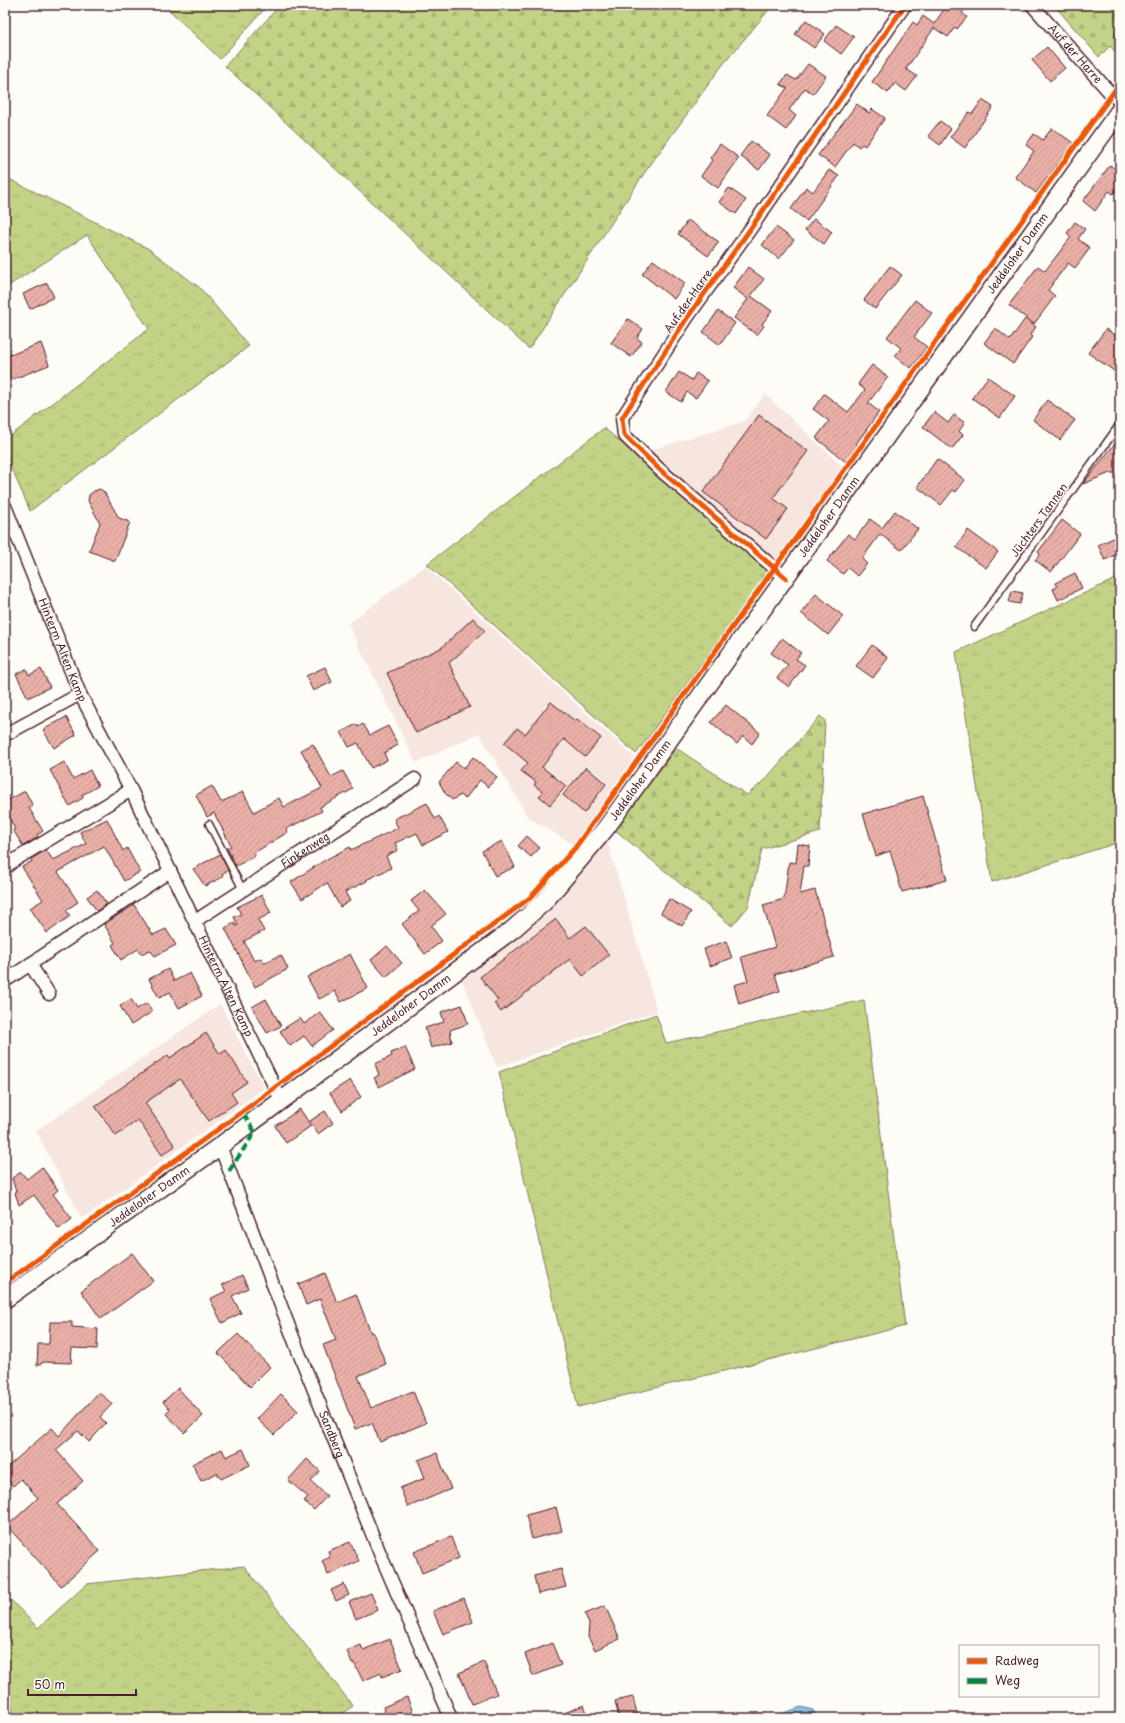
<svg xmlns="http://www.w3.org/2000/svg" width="1125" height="1723" viewBox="0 0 1125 1723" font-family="'Playpen Sans',sans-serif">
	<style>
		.built { fill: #f7e5df }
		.grass { fill: url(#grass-tufts); stroke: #867959 }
		.forest { fill: url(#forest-firs); stroke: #867959 }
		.water { fill: #82c3e3; stroke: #6c8199 }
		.building { fill: url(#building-hatch); stroke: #4a1f2b }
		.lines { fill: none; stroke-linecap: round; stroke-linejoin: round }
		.lane-casing { stroke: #4a1f2b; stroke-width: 9 }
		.street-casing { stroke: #4a1f2b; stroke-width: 15 }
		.secondary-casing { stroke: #4a1f2b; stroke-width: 20 }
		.lane { stroke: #fdfcf7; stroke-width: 6 }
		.street { stroke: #fdfcf7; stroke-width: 12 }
		.secondary { stroke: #fdfcf7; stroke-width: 17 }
		.quiet { stroke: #00873e; stroke-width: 4; stroke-dasharray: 8 4; stroke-linecap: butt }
		.cycleway-casing { stroke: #fdfcf7; stroke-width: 8 }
		.cycleway { stroke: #e8590c; stroke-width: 5 }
		.labels { text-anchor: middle; stroke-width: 3; stroke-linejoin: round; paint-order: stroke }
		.street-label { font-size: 11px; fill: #4a1f2b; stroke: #fdfcf7 }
	</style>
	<defs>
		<pattern id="grass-tufts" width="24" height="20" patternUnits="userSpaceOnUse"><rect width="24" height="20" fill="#c2d387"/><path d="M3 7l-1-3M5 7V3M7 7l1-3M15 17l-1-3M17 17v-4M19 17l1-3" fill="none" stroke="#a8b575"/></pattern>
		<pattern id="forest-firs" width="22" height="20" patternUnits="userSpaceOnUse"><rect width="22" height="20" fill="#c2d387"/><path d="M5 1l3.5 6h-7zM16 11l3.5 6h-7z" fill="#a8b575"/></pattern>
		<pattern id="building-hatch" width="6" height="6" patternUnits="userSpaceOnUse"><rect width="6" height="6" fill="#eab0a7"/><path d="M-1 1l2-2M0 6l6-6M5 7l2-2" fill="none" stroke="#ca9790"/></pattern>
	</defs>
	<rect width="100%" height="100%" fill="#fdfcf7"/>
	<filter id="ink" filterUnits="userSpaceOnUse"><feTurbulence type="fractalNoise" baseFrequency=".025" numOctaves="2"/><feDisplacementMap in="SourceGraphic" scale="8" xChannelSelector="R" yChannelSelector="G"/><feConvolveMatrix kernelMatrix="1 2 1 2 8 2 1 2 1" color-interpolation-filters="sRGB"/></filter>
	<g filter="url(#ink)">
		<g class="built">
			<polygon points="765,394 845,469 772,564 644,452 745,421"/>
			<polygon points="425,566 634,757 574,845 528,817 479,733 416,763 348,624"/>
			<polygon points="607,840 657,1011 497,1067 462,980 550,912"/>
			<polygon points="220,1004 264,1088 82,1219 36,1131"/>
		</g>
		<g class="grass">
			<polygon points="164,5 268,5 220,59"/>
			<polygon points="5,177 149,249 200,288 249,346 30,511 5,453 5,440 149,329 87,235 5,288"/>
			<polygon points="604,428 770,569 636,754 427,564"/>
			<polygon points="1120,577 1120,842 992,882 956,652"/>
			<polygon points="864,1000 905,1326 578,1407 499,1072 656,1014 666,1043"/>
			<polygon points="244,1566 353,1706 337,1718 15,1718 5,1686 5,1594 38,1628 87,1584"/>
		</g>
		<g class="forest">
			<polygon points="280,5 773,5 721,67 643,175 529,349 225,66"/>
			<polygon points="1054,5 1120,5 1120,57 1110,46 1099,57"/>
			<polygon points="820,716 825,720 820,832 762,849 748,907 732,926 615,830 676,748 747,795 764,781"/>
		</g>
		<polygon class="water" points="801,1707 813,1710 818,1718 769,1718"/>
		<g class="building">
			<polygon points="947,5 968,5 962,13 967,17 957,29 955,27 948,37 934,28 906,69 917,76 906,91 895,83 888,93 872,82 913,22 917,25 923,16 934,24"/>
			<polygon points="806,20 825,34 814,48 795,34"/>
			<polygon points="836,25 854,37 841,54 824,41"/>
			<polygon points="1047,47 1065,68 1050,81 1032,60"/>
			<polygon points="808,64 826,76 813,94 805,88 789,110 796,116 786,130 767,116 787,88 780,84 787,75 796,80"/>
			<polygon points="982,100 993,107 965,148 950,137 969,112 972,114"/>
			<polygon points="857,104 869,113 872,109 885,118 865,146 862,144 859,147 853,142 835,167 818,155"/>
			<polygon points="940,121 951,129 940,145 928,136"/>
			<polygon points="1052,128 1073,143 1036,193 1015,177 1034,151 1026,145 1034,134 1043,140"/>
			<polygon points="751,141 770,155 759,170 740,156"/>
			<polygon points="720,144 739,158 718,188 701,176 712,160 710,158"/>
			<polygon points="1110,165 1120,173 1120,185 1113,194 1109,191 1095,211 1083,201"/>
			<polygon points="829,170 839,176 807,221 791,209 806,187 813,192"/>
			<polygon points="729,188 746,200 736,214 719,202"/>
			<polygon points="814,219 832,232 824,244 805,230"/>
			<polygon points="688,220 719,242 708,256 678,234"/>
			<polygon points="1075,222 1085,229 1078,239 1090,248 1075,268 1068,263 1048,290 1055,296 1034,324 1009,305 1038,266 1045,271 1071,237 1067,233"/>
			<polygon points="776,227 794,240 779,259 762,245"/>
			<polygon points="653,260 685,283 674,299 642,274"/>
			<polygon points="890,266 902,275 875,309 864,300"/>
			<polygon points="748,267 764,279 751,296 772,311 762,324 764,326 757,335 734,318 748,299 733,288"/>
			<polygon points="47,283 54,297 30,309 23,294"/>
			<polygon points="915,300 932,313 914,337 927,347 911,368 895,356 901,348 887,337"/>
			<polygon points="718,311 735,323 720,345 703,332"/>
			<polygon points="628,319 643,329 637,338 642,342 631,357 611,343"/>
			<polygon points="1025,319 1036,327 1030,335 1032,337 1013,364 984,343 995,328 1010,340"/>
			<polygon points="1106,329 1120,339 1120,375 1088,353"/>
			<polygon points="41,343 49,365 11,380 5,365 5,357"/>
			<polygon points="872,365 888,377 868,403 879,412 856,444 858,446 846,462 816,438 829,421 813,409 824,394 848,412 865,390 858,384"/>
			<polygon points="679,372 692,380 696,373 708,381 696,398 687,392 681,402 666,392"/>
			<polygon points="988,377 1015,396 1000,418 972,398"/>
			<polygon points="1047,400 1075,420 1060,440 1033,420"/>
			<polygon points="934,412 948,423 954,415 965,423 959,431 963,435 952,449 923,427"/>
			<polygon points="759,415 808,451 773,498 788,509 766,539 703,492"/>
			<polygon points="1120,437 1120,473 1110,473 1083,484"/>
			<polygon points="937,459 965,480 956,492 953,490 941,505 917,487"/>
			<polygon points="100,489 104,492 119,518 130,522 115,561 89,551 100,523 88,501 89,495 94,491"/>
			<polygon points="895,511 918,529 901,550 880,534 862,559 867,564 857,576 848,568 843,574 827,561 848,534 855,539 870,519 882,528"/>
			<polygon points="1062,520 1080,534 1051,572 1035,560 1040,554 1038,552"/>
			<polygon points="968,530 998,552 986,568 956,547"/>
			<polygon points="1120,535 1120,553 1105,560 1098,545"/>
			<polygon points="1075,573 1082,588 1058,600 1053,589 1057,587 1055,583"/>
			<polygon points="1012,591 1023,593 1020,604 1009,602"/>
			<polygon points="816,594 843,616 828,635 801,613"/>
			<polygon points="473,618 485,631 449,663 470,707 416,733 387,673 441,648"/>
			<polygon points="782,638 801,653 796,659 805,665 789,687 777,678 788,665 771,653"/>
			<polygon points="872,645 888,658 873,678 856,666"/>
			<polygon points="325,667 332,682 313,691 306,676"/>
			<polygon points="26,669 29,675 41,669 50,687 28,698 16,674"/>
			<polygon points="551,702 575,721 577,719 601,738 585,757 564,739 542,767 566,786 550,805 539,796 543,792 534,785 536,782 521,771 528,763 504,743 517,728 525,734"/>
			<polygon points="726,705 760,733 752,744 743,736 737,744 711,722"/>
			<polygon points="66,717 76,735 54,748 43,730"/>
			<polygon points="357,724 358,727 363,724 370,735 388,726 398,745 384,753 387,760 371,768 358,743 349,747 341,732"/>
			<polygon points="313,744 331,777 343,771 353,789 320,807 322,811 286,829 288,832 254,853 255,856 236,866 227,848 231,846 214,813 207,817 196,795 212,786 221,802 243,792 254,812 279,798 284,807 322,788 301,750"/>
			<polygon points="473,757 497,777 488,787 480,780 465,799 461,795 452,800 445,793 439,782 456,762 464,768"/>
			<polygon points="64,762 73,779 90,770 98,786 82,795 83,798 69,806 50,770"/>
			<polygon points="586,767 606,784 584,813 563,795"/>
			<polygon points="25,791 33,806 29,808 43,831 37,835 38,837 23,846 13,830 15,829 5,810 5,802"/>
			<polygon points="923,796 947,880 902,892 890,851 876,856 863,814"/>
			<polygon points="427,803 435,819 439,816 448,832 423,845 417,833 395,843 398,850 386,856 391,868 366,880 367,881 345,892 350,901 340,907 327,883 302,899 291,882 325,860 350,847 351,850 398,828 394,819"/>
			<polygon points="107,819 123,851 127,848 140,872 124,881 104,846 58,872 78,902 66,910 70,916 47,933 30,908 43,900 22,867 32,861 31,859 46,850 53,860 86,844 80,832"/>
			<polygon points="527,836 540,848 531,857 518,846"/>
			<polygon points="502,841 515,867 495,876 482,851"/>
			<polygon points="798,844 810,846 808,866 804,866 800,894 815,890 834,957 775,974 780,991 739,1004 734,985 748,981 741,957 775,947 763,905 784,899 789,862 796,863"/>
			<polygon points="220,854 228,870 222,874 223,877 205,886 193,869"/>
			<polygon points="97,890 107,904 97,911 87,897"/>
			<polygon points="425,890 446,914 431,926 442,941 425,954 402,924 419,911 411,901"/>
			<polygon points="262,895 271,913 258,920 264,931 244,941 254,961 261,958 264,963 281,955 288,969 255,987 225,928 234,923 236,926 238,925 234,917 241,914 237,907"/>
			<polygon points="669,899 691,912 682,926 661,913"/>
			<polygon points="134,905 153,935 166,929 176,945 155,956 150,950 141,954 138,949 121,960 112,945 115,943 104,924"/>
			<polygon points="556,919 570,938 586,926 609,955 583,976 570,959 501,1012 494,1003 498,1000 480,977"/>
			<polygon points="726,941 732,958 710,966 704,949"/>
			<polygon points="387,946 402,963 386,977 371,960"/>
			<polygon points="350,954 368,988 341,1002 335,991 319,999 307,977"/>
			<polygon points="168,969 174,981 190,973 202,996 179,1008 170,992 159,998 149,979"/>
			<polygon points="131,999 137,1009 147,1003 152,1012 131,1025 120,1006"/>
			<polygon points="266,999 281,1026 267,1033 252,1007"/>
			<polygon points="462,1005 468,1024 450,1030 452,1042 431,1048 425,1028 444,1022 441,1012"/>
			<polygon points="320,1012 333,1030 312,1046 304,1036 290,1046 280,1031 300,1018 304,1024"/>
			<polygon points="206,1033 220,1054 226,1050 247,1082 231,1093 237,1102 209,1121 180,1079 145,1103 175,1146 162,1155 138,1120 116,1136 95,1106 168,1055 170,1058"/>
			<polygon points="405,1047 415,1069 379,1087 374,1078 379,1075 375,1064 392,1056 391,1053"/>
			<polygon points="350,1080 361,1097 342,1111 330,1093"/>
			<polygon points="300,1109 311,1126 286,1143 275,1126"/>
			<polygon points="325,1111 333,1123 318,1134 310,1121"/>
			<polygon points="42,1167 58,1190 53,1194 72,1219 59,1229 34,1195 19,1205 15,1193 16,1192 12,1178 21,1172 27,1179"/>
			<polygon points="132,1253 153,1281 101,1319 81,1291"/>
			<polygon points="325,1273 337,1302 356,1294 371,1333 373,1332 386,1364 358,1376 371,1408 413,1391 426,1423 380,1442 372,1423 355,1429 323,1345 336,1340 320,1299 306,1305 298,1284"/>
			<polygon points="242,1275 248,1288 232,1296 241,1313 222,1323 210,1299 226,1291 222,1285"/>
			<polygon points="50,1322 72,1322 72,1327 98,1329 97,1349 72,1348 71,1363 44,1362 37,1366 38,1344 49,1344"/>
			<polygon points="238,1334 270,1367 250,1387 218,1353"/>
			<polygon points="178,1388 203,1416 184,1433 166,1414 170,1410 163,1402"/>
			<polygon points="99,1392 112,1404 100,1417 106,1423 89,1442 78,1431 56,1450 83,1481 57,1504 100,1551 61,1586 7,1526 38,1498 21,1479 13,1486 5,1477 5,1469 52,1428 59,1436"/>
			<polygon points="281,1394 298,1411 274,1435 257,1419"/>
			<polygon points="222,1449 226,1457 243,1449 250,1465 221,1479 217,1473 201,1481 192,1464"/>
			<polygon points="437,1453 451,1489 408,1507 400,1488 425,1478 418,1460"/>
			<polygon points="307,1459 320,1471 311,1481 327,1496 314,1510 304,1501 308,1497 288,1480"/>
			<polygon points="556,1507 562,1531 532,1539 526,1515"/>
			<polygon points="451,1537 459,1558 422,1573 414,1552"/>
			<polygon points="350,1542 359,1561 328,1575 322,1561 330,1557 328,1551"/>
			<polygon points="561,1569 566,1587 538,1594 534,1576"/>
			<polygon points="344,1584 349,1595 336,1601 331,1590"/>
			<polygon points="371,1593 378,1610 356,1619 349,1602"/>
			<polygon points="464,1598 473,1622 443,1634 433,1611"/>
			<polygon points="605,1606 620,1639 595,1650 588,1637 589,1624 585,1614"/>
			<polygon points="390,1639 402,1669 382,1677 381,1673 363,1681 354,1663 352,1664 347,1651 361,1645 363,1650"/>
			<polygon points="552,1643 561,1665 533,1676 525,1654"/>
			<polygon points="484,1662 497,1694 472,1704 459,1673"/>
			<polygon points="407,1697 415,1718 387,1718 383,1707"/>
			<polygon points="633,1697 638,1718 619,1718 615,1701"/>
			<polygon points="584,1705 589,1718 552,1718"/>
		</g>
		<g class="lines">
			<g class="lane-casing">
				<g id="lane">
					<polyline points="974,627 1120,424"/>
					<polyline points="209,824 243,890"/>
				</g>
			</g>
			<g class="street-casing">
				<g id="street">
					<path id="s1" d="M1032,5l80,90 8,6"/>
					<path id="s2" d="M5,506l75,188 51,96 150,310"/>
					<polyline points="786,578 659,469 624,435 622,418 687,318 751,228 905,5"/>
					<polyline points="5,735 80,694"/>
					<polyline points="5,868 13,861 131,790"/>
					<path id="s3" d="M195,921l220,-142"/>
					<polyline points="30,964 49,994"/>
					<polyline points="5,981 170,871"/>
					<path id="s4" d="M220,1146l79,207 82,203 70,162"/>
				</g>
			</g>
			<g class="secondary-casing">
				<g id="secondary">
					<path id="s5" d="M5,1299l215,-153 292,-216 32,-28 62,-74 514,-718"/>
				</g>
			</g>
			<use href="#lane" class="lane"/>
			<use href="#street" class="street"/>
			<use href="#secondary" class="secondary"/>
			<polyline class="quiet" points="229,1171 255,1132 242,1112"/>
			<g class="cycleway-casing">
				<g id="cycleway">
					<polyline points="786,578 659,469 624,435 622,418 687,318 751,228 905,5"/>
					<polyline points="5,1283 242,1112 531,897 575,848 1120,83"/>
				</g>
			</g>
			<use href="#cycleway" class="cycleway"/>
		</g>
	</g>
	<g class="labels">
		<g class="street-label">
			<text dy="4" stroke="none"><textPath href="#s1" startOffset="65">Auf der Harre</textPath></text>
			<text dy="4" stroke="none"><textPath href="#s5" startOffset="1473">Jeddeloher Damm</textPath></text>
			<text transform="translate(688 301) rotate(-55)" y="4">Auf der Harre</text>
			<text dy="4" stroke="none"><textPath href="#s5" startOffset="1149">Jeddeloher Damm</textPath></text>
			<text transform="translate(1039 520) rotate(-54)" y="4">Jüchters Tannen</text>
			<text dy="4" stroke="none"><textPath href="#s2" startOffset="155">Hinterm Alten Kamp</textPath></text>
			<text dy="4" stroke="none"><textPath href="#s5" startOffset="825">Jeddeloher Damm</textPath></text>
			<text dy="4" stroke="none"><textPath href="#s3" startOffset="131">Finkenweg</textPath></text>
			<text dy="4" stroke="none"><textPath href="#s2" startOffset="529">Hinterm Alten Kamp</textPath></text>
			<text dy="4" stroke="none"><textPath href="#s5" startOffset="501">Jeddeloher Damm</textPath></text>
			<text dy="4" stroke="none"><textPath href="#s5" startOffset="177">Jeddeloher Damm</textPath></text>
			<text dy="4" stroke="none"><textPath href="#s4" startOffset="309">Sandberg</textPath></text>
		</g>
	</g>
	<rect width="1125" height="1723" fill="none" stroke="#fdfcf7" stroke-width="20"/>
	<rect x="10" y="10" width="1105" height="1703" fill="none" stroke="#4a1f2b" stroke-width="1.5" filter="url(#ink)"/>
	<rect x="959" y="1645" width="140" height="52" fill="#fdfcf7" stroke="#b5a4a5"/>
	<rect x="967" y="1658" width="20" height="6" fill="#e8590c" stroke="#b5a4a5"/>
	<text x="995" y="1665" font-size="12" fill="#4a1f2b">Radweg</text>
	<rect x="967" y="1678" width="20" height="6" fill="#00873e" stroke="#b5a4a5"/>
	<text x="995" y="1685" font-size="12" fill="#4a1f2b">Weg</text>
	<path d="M28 1689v6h108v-6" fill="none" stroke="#4a1f2b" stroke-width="2"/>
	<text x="34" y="1689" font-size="12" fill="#4a1f2b" stroke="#fdfcf7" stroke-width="3" paint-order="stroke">50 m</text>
</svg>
